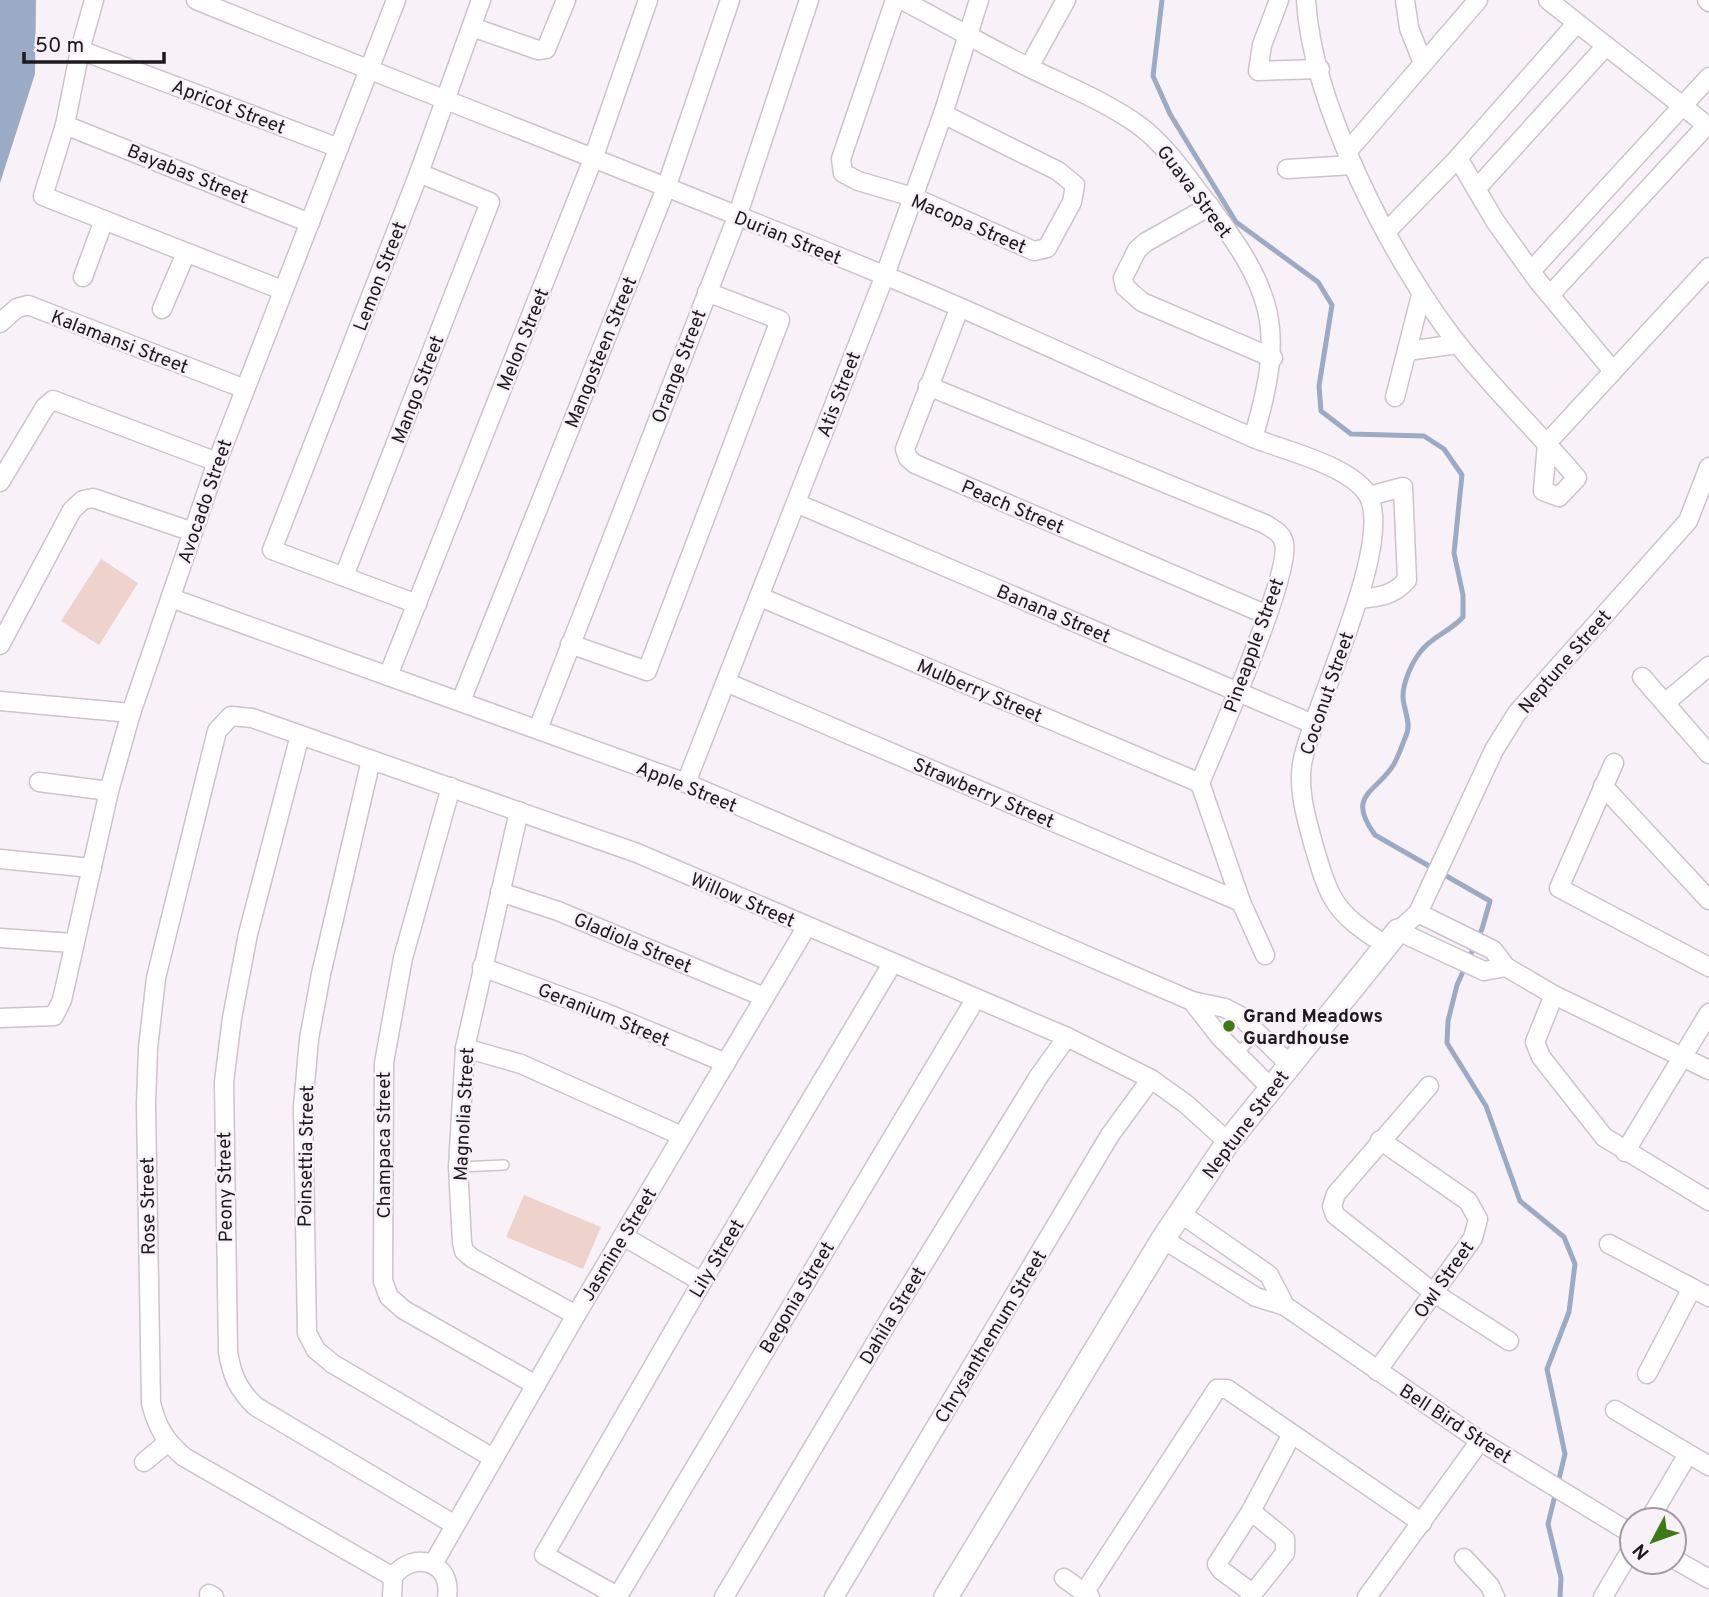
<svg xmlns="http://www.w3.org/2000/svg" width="1709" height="1597" viewBox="0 0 1709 1597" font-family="Overpass,sans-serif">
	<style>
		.green { fill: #edd3cc }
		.water { fill: #9baac5 }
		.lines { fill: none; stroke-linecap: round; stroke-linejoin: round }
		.stream { stroke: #9baac5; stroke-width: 5 }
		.service-casing { stroke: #ccc3cb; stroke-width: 12 }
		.minor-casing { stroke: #ccc3cb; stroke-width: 21 }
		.tertiary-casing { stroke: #ccc3cb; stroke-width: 26 }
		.service { stroke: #fff; stroke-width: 9 }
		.minor { stroke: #fff; stroke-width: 18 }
		.tertiary { stroke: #fff; stroke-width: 23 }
		.poi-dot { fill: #3d7b17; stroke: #f9f1f8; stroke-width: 2.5 }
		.labels { text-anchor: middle; stroke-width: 5; stroke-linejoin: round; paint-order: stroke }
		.street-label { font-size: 19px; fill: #1d1a1d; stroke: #f9f1f8 }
		.poi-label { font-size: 19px; font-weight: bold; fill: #1d1a1d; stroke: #f9f1f8; text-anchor: start }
	</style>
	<rect width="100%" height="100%" fill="#f9f1f8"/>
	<g class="green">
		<polygon points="101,559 138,583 99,645 61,621"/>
		<polygon points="524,1195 601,1227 583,1269 506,1237"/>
	</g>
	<polygon class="water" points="0,0 36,0 35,74 0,183"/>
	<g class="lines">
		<path class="stream" d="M1162,0l-9,76 17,38 66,108 82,60 14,23 -13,81 2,25 30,23 73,2 20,13 18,26 -8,78 9,42v22c-12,14 -32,20 -42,34 -9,11 -18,31 -18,45 0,12 8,26 4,37 -4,10 -8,22 -13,31 -17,29 -49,30 -19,71l115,66 -8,28 -25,56 -9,36 -1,22 39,63 34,95 44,36 11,27 -6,48 -22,57 18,85 -17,70 13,54 -1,19"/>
		<g class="service-casing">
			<g id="service">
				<polyline points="1237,1054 1257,1033"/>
				<polyline points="458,1167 504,1165"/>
			</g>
		</g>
		<g class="minor-casing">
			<g id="minor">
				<polyline points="94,0 80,50 65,125 43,196 282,290"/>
				<path d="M196,0c228,93 458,180 685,274 99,40 195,86 293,129 27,12 54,24 82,36 31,12 90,26 110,53 33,45 -54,215 -64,272 -4,27 4,53 11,79 17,59 21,69 74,103"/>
				<polyline points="895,0 841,159 843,173 858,181 913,197 1034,251 1047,248 1072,202 1075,185 1058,171 943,114"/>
				<path d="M902,0c44,23 87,48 132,70 33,16 72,32 103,54 28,20 46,48 67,75 69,91 83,127 49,239"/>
				<polyline points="1279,0 1262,45 1258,71 1320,69"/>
				<path d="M1306,0c6,105 86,260 151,343 37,47 81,89 120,135l-18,19 -16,-6 4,-48 162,-176"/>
				<polyline points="1405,0 1409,28 1423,63"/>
				<polyline points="1548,0 1709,127"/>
				<polyline points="1707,0 1709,2"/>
				<polyline points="472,27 538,50 546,49 566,0"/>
				<polyline points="80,50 339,148"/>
				<polyline points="1029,67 1066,0"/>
				<polyline points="65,125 310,223"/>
				<polyline points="1347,152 1478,0"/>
				<polyline points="1458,158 1495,221 1538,281 1613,371"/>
				<polyline points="1287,169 1353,165"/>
				<polyline points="1477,188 1605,47"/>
				<polyline points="1210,206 1146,242 1137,250 1123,278 1125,287 1142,302 1273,358"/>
				<polyline points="1387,231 1458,158 1576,24"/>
				<polyline points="1531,271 1709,77"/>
				<polyline points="83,277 104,220"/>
				<polyline points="1550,295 1706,126"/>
				<polyline points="162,309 186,253"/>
				<polyline points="959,309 905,449 908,458 915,464 1267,615"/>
				<polyline points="0,323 17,308 28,305 245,389"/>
				<polyline points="1407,351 1458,344"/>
				<path d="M928,386l337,138c8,5 17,9 19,19 8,30 -68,201 -84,240l41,119 24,53"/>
				<polyline points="1395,397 1421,295"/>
				<polyline points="0,482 45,407 53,400 217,462"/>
				<polyline points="796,503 1313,724"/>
				<polyline points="344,576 490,202 419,173"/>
				<polyline points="760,597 1200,783"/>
				<polyline points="171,598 686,783 1192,1001 1225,1008 1240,1016 1289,1064"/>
				<path d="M1358,599c21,-2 35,-3 49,-19l-4,-93 -34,9"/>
				<polyline points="417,604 272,550 419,173 481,0"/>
				<polyline points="570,644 647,671 780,320 707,292"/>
				<polyline points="0,645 72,510 83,500 93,498 193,532"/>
				<polyline points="388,676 593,159 648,0"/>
				<polyline points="1642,677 1709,754"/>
				<polyline points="726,682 1241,902"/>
				<polyline points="0,701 131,713"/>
				<polyline points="461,701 666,188 730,0"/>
				<polyline points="1665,703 1709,666"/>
				<polyline points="538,729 737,217 809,0"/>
				<path d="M300,735l-52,199 -16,84 -8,64 4,270c4,24 10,37 27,54l200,119"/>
				<polyline points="371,760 321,974 309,1039 303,1107 307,1333 316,1350 333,1364 493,1458"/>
				<polyline points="1614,763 1559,888 1709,967"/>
				<polyline points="39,782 109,791"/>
				<polyline points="686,783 885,275 943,114 979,0"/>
				<polyline points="1603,786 1709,900"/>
				<polyline points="451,787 403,958 384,1063 383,1281 389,1297 404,1310 536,1385"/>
				<polyline points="519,811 465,1048 458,1167 462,1242 464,1251 472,1258 576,1315"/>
				<polyline points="0,859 92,868"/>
				<polyline points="500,892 558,911 764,997"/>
				<polyline points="1418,913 1493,950 1506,967 1554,995 1709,1070"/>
				<polyline points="0,938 73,943"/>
				<polyline points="482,967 606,1013 726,1063"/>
				<polyline points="1506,967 1484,971 1398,931 1418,913 1494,750 1517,713 1688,521 1709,467"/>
				<polyline points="1554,995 1535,1042 1541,1057 1604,1137 1709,1201"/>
				<polyline points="1192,1001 1220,1037 1270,1087"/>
				<polyline points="0,1018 54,1016 62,1000 109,791 131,713 217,462 396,0"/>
				<polyline points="465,1048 521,1064 682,1136"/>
				<polyline points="1429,1086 1336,1194 1332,1206 1335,1215 1434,1293 1509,1341"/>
				<polyline points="1625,1152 1709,1013"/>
				<polyline points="1180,1213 1269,1275 1285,1306"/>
				<polyline points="623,1236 702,1282"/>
				<polyline points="1163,1239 1256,1297 1285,1306 1480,1441 1632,1534"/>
				<polyline points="1609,1244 1709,1297"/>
				<polyline points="1377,1371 1473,1238 1478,1219 1468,1201 1380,1140"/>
				<polyline points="1647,1374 1692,1288"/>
				<polyline points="1615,1410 1709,1466"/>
				<polyline points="144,1462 167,1443"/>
				<polyline points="1649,1520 1688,1454"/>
				<polyline points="1464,1558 1490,1586 1495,1597"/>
				<polyline points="1674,1559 1709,1579"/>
				<polyline points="433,1564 576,1315 807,926"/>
				<path d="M393,1577l-209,-120c-19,-16 -27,-30 -33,-54l-5,-298 2,-57 8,-70 61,-247 14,-15 21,2 385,135 430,184 84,42 35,25 42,38"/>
				<polyline points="1064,1578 1090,1597"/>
				<polyline points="1084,1593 1217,1389 1227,1389 1422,1523"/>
				<polyline points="1252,1593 1221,1570 1217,1564 1251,1511 1292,1434"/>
				<polyline points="209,1594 214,1597"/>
				<polyline points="618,1596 976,998"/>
				<path d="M392,1597l1,-20c20,-28 60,-15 54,20"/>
				<polyline points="619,1597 544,1555 702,1282 892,964"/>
				<polyline points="724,1597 898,1305 1039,1076 1067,1037"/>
				<polyline points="834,1597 1110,1135 1151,1079"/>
				<polyline points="1250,1597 1285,1553 1285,1539 1251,1511"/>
				<polyline points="1367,1597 1480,1441"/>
				<polyline points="1603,1597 1632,1548"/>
			</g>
		</g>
		<g class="tertiary-casing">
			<polyline id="tertiary" points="946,1597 1163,1239 1228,1142 1398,931"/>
		</g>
		<use href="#service" class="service"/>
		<use href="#minor" class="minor"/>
		<use href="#tertiary" class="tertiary"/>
	</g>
	<circle class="poi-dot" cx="1229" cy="1026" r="7"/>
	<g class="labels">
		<g class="street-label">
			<text transform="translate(229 106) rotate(21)" y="7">Apricot Street</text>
			<text transform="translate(188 173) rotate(22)" y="7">Bayabas Street</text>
			<text transform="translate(1195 191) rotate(53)" y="7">Guava Street</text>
			<text transform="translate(969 223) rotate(23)" y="7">Macopa Street</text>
			<text transform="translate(788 237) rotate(22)" y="7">Durian Street</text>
			<text transform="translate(379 276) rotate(-69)" y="7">Lemon Street</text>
			<text transform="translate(522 339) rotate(-68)" y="7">Melon Street</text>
			<text transform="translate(120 341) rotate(21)" y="7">Kalamansi Street</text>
			<text transform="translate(600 352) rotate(-68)" y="7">Mangosteen Street</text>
			<text transform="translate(678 366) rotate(-69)" y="7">Orange Street</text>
			<text transform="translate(417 389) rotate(-69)" y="7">Mango Street</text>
			<text transform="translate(838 394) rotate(-69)" y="7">Atis Street</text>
			<text transform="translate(204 501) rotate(-71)" y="7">Avocado Street</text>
			<text transform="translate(1013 506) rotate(23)" y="7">Peach Street</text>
			<text transform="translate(1054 613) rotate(23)" y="7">Banana Street</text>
			<text transform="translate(1253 645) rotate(-70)" y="7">Pineapple Street</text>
			<text transform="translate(1564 661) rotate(-49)" y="7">Neptune Street</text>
			<text transform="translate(980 690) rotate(23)" y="7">Mulberry Street</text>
			<text transform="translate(1326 693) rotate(-71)" y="7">Coconut Street</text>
			<text transform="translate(687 786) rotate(22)" y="7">Apple Street</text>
			<text transform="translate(984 792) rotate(23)" y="7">Strawberry Street</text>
			<text transform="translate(743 899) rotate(23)" y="7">Willow Street</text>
			<text transform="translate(633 942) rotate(23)" y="7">Gladiola Street</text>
			<text transform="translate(604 1014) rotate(22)" y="7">Geranium Street</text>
			<text transform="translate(463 1114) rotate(-87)" y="7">Magnolia Street</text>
			<text transform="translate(1245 1124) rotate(-53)" y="7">Neptune Street</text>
			<text transform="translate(383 1145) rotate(-90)" y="7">Champaca Street</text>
			<text transform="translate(305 1156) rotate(-89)" y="7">Poinsettia Street</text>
			<text transform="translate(224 1187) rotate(-91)" y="7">Peony Street</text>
			<text transform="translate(147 1206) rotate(-91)" y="7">Rose Street</text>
			<text transform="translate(618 1244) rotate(-59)" y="7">Jasmine Street</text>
			<text transform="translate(716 1258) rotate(-59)" y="7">Lily Street</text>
			<text transform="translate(1443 1279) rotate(-55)" y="7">Owl Street</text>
			<text transform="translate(796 1297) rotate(-59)" y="7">Begonia Street</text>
			<text transform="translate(892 1315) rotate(-59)" y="7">Dahila Street</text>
			<text transform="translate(990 1336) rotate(-59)" y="7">Chrysanthemum Street</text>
			<text transform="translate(1456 1423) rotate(33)" y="7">Bell Bird Street</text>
		</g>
		<g class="poi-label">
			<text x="1243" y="1022">Grand Meadows<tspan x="1243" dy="22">Guardhouse</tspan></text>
		</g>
	</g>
	<g transform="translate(1653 1541) rotate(229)"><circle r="33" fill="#f9f1f8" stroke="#a19ba0" stroke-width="2"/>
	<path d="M0-5L12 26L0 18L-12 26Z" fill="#3d7b17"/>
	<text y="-10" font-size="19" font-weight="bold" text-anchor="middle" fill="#1d1a1d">N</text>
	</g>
	<path d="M24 52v10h140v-10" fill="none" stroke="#1d1a1d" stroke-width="3.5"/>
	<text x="35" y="52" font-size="21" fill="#1d1a1d" stroke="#f9f1f8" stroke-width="5" paint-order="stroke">50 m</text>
</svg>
